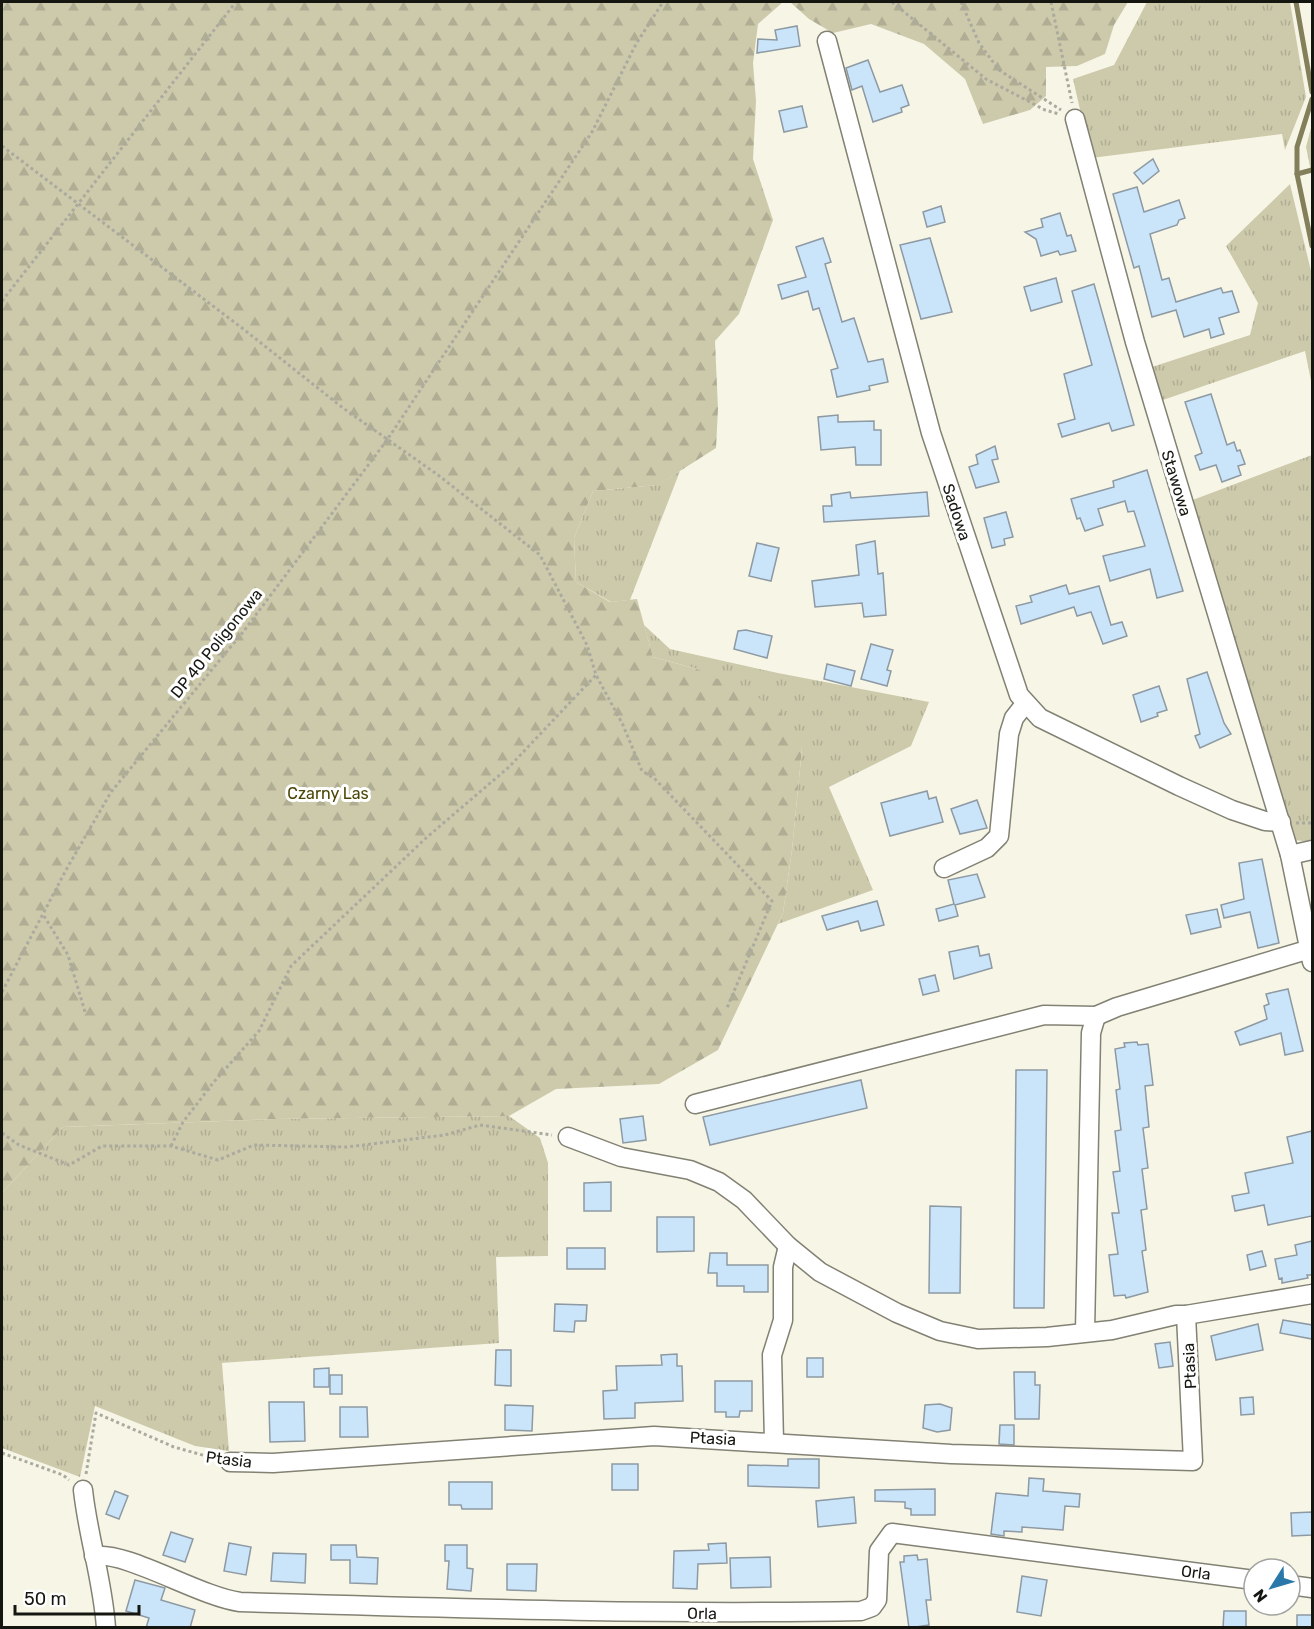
<svg xmlns="http://www.w3.org/2000/svg" width="1314" height="1629" viewBox="0 0 1314 1629" font-family="Rubik,sans-serif">
	<style>
		.grass { fill: url(#grass-tufts) }
		.forest { fill: url(#forest-firs) }
		.lines { fill: none; stroke-linecap: round; stroke-linejoin: round }
		.stream { stroke: #827f5a; stroke-width: 5 }
		.building { fill: #cae5fa; stroke: #8d99a3; stroke-width: 1.5 }
		.minor-casing { stroke: #828173; stroke-width: 21 }
		.path { stroke: #abaa9e; stroke-width: 3; stroke-dasharray: 3 3; stroke-linecap: butt }
		.minor { stroke: #fff; stroke-width: 18 }
		.labels { text-anchor: middle; stroke-width: 6; stroke-linejoin: round; paint-order: stroke }
		.street-label { font-size: 16px; fill: #161611; stroke: #fff }
		.park-label { font-size: 16px; fill: #4b4506; stroke: #fff }
	</style>
	<defs>
		<pattern id="grass-tufts" width="24" height="20" patternUnits="userSpaceOnUse" patternTransform="scale(1.5)"><rect width="24" height="20" fill="#cdcaac"/><path d="M3 7l-1-3M5 7V3M7 7l1-3M15 17l-1-3M17 17v-4M19 17l1-3" fill="none" stroke="#afad93"/></pattern>
		<pattern id="forest-firs" width="22" height="20" patternUnits="userSpaceOnUse" patternTransform="scale(1.5)"><rect width="22" height="20" fill="#cdcaac"/><path d="M5 1l3.5 6h-7zM16 11l3.5 6h-7z" fill="#afad93"/></pattern>
	</defs>
	<rect width="100%" height="100%" fill="#f7f6e6"/>
	<g class="grass">
		<polygon points="1147,2 1290,2 1306,97 1285,150 1282,134 1091,158 1073,79 1114,65"/>
		<polygon points="1312,124 1312,177 1306,147"/>
		<polygon points="1290,184 1312,275 1312,386 1305,351 1160,401 1152,367 1250,335 1258,303 1226,246"/>
		<polygon points="1312,455 1312,842 1293,840 1190,501"/>
		<polygon points="680,471 630,600 611,602 576,582 574,538 593,491 657,485"/>
		<polygon points="644,625 670,649 778,673 929,702 911,746 829,787 873,890 778,924 783,913 792,850 802,748 697,669 653,657"/>
		<polygon points="509,1116 540,1138 548,1163 548,1256 496,1257 499,1343 222,1363 229,1451 195,1446 95,1406 80,1477 2,1448 2,1193 63,1127 275,1119"/>
	</g>
	<g class="forest">
		<polygon points="2,2 783,2 758,24 753,63 756,101 753,159 773,220 739,314 715,341 718,409 716,448 658,485 593,491 574,538 576,582 610,602 637,599 653,657 697,669 777,707 802,748 792,850 783,913 718,1050 659,1084 556,1089 509,1116 275,1119 63,1127 2,1193"/>
		<polygon points="790,2 1128,2 1114,25 1105,54 1077,66 1046,67 1046,96 1030,110 983,124 965,79 924,44 871,24 833,33 809,19"/>
	</g>
	<g class="lines">
		<g class="stream">
			<polyline points="1296,2 1312,92"/>
			<polyline points="1312,99 1297,147 1297,174 1312,246"/>
			<polyline points="1297,174 1312,170"/>
		</g>
	</g>
	<g class="building">
		<polygon points="797,26 800,46 757,53 758,39 777,40 775,30"/>
		<polygon points="868,60 880,92 902,85 909,105 901,108 902,112 873,122 862,86 852,90 846,68"/>
		<polygon points="802,106 807,127 784,132 779,111"/>
		<polygon points="1153,159 1159,171 1143,184 1134,173"/>
		<polygon points="1137,187 1144,212 1179,200 1185,218 1179,220 1177,225 1150,234 1162,280 1169,278 1176,302 1221,288 1223,293 1232,291 1239,312 1219,318 1224,334 1211,338 1209,329 1184,337 1176,310 1152,317 1139,266 1134,268 1113,194"/>
		<polygon points="941,206 945,222 927,227 923,212"/>
		<polygon points="1060,213 1067,236 1071,235 1076,251 1060,255 1058,251 1041,256 1036,239 1025,232 1043,227 1041,219"/>
		<polygon points="823,238 831,262 825,264 842,322 854,318 868,362 883,359 888,382 869,386 870,390 837,397 831,370 838,368 819,308 813,310 808,291 782,299 778,285 806,277 796,247"/>
		<polygon points="930,238 952,312 921,319 900,245"/>
		<polygon points="1056,278 1062,302 1031,311 1024,287"/>
		<polygon points="1094,284 1134,425 1112,431 1109,423 1062,437 1058,424 1075,419 1064,374 1092,365 1072,291"/>
		<polygon points="1211,394 1227,445 1234,442 1237,451 1240,450 1245,464 1238,466 1241,475 1222,482 1216,465 1200,470 1195,456 1202,453 1185,402"/>
		<polygon points="838,415 838,422 874,421 874,430 881,430 881,465 856,465 855,447 821,450 818,417"/>
		<polygon points="995,446 998,459 992,460 999,482 976,488 969,467 978,464 976,455"/>
		<polygon points="1147,470 1183,591 1157,598 1150,569 1110,581 1103,556 1145,546 1134,511 1128,512 1125,501 1098,509 1103,525 1085,531 1080,518 1077,519 1071,499 1114,487 1113,481"/>
		<polygon points="850,492 851,498 927,492 929,516 824,522 823,506 832,506 831,495"/>
		<polygon points="1006,512 1013,537 1004,539 1005,545 992,548 984,518"/>
		<polygon points="875,541 878,574 883,573 886,615 864,617 862,603 815,607 812,581 859,575 856,545"/>
		<polygon points="757,543 779,548 771,581 749,576"/>
		<polygon points="1066,585 1069,594 1099,586 1111,625 1122,622 1127,636 1103,644 1091,612 1077,616 1074,607 1021,624 1016,606 1032,602 1030,596"/>
		<polygon points="746,630 772,636 767,658 734,649 738,631"/>
		<polygon points="871,644 893,650 887,670 891,671 887,686 861,679"/>
		<polygon points="827,664 855,671 851,686 824,679"/>
		<polygon points="1207,672 1224,723 1231,734 1200,748 1195,736 1200,734 1187,679"/>
		<polygon points="1159,686 1167,710 1157,713 1158,716 1141,722 1133,695"/>
		<polygon points="927,791 929,799 936,797 943,822 890,836 881,803"/>
		<polygon points="977,800 987,828 960,834 951,809"/>
		<polygon points="1262,859 1279,943 1258,948 1250,912 1224,918 1221,905 1244,899 1239,863"/>
		<polygon points="977,874 985,897 955,905 958,916 939,921 936,909 954,904 948,880"/>
		<polygon points="877,901 884,925 861,931 858,921 827,930 822,916"/>
		<polygon points="1217,909 1221,927 1191,934 1186,915"/>
		<polygon points="978,946 980,956 989,954 992,968 954,979 949,952"/>
		<polygon points="935,975 939,991 923,995 919,979"/>
		<polygon points="1288,989 1303,1051 1285,1055 1281,1033 1240,1045 1235,1032 1267,1019 1264,1006 1269,1004 1266,994"/>
		<polygon points="1137,1042 1138,1045 1148,1044 1153,1085 1145,1086 1149,1127 1143,1128 1148,1168 1142,1169 1147,1209 1141,1210 1146,1250 1142,1251 1148,1292 1126,1298 1125,1295 1114,1296 1109,1255 1118,1254 1112,1213 1119,1213 1113,1172 1120,1171 1115,1131 1121,1130 1116,1090 1120,1089 1115,1049 1125,1047 1124,1043"/>
		<polygon points="1016,1070 1047,1070 1044,1308 1014,1308"/>
		<polygon points="861,1080 867,1108 710,1145 703,1117"/>
		<polygon points="643,1116 646,1140 623,1143 620,1119"/>
		<polygon points="1312,1131 1312,1216 1268,1225 1264,1205 1235,1211 1232,1196 1249,1193 1245,1173 1293,1163 1287,1137"/>
		<polygon points="611,1182 611,1211 584,1211 584,1183"/>
		<polygon points="930,1206 961,1207 960,1293 929,1293"/>
		<polygon points="657,1217 694,1217 694,1251 657,1252"/>
		<polygon points="1312,1241 1312,1275 1307,1275 1308,1278 1282,1283 1282,1278 1279,1279 1275,1259 1297,1255 1295,1245"/>
		<rect x="567" y="1248" width="38" height="21"/>
		<polygon points="1262,1251 1266,1266 1250,1270 1247,1255"/>
		<polygon points="710,1253 727,1253 727,1265 768,1265 768,1292 744,1292 744,1286 717,1286 717,1273 708,1273"/>
		<polygon points="555,1304 587,1305 586,1321 575,1321 574,1332 554,1331"/>
		<polygon points="1283,1320 1312,1325 1312,1339 1280,1333"/>
		<polygon points="1258,1324 1263,1350 1216,1360 1211,1336"/>
		<polygon points="1170,1342 1173,1366 1159,1368 1155,1344"/>
		<polygon points="496,1350 511,1350 511,1386 495,1385"/>
		<polygon points="677,1354 677,1366 682,1366 683,1401 635,1403 635,1418 604,1419 603,1391 617,1390 616,1366 662,1365 661,1355"/>
		<rect x="807" y="1358" width="16" height="19"/>
		<polygon points="329,1368 329,1387 314,1387 314,1369"/>
		<polygon points="1014,1372 1035,1372 1035,1385 1040,1385 1039,1419 1015,1419"/>
		<rect x="330" y="1375" width="12" height="19"/>
		<polygon points="715,1381 752,1381 752,1411 740,1411 739,1417 726,1417 726,1412 715,1412"/>
		<polygon points="1253,1397 1254,1414 1241,1415 1240,1398"/>
		<polygon points="269,1402 304,1402 305,1441 270,1442"/>
		<polygon points="940,1404 952,1408 950,1430 937,1432 923,1428 925,1405"/>
		<polygon points="505,1405 533,1406 532,1431 505,1430"/>
		<polygon points="340,1407 367,1407 368,1437 340,1437"/>
		<polygon points="1000,1425 1014,1425 1014,1445 999,1444"/>
		<polygon points="788,1459 819,1459 819,1488 748,1486 748,1465 788,1466"/>
		<rect x="612" y="1464" width="26" height="26"/>
		<polygon points="1029,1478 1044,1479 1043,1491 1080,1494 1079,1507 1065,1506 1063,1530 1022,1527 1022,1532 1004,1531 1004,1536 991,1534 996,1493 1028,1496"/>
		<polygon points="449,1482 492,1482 492,1509 462,1509 461,1505 449,1505"/>
		<polygon points="935,1489 935,1515 911,1515 911,1509 905,1508 905,1502 875,1501 875,1490"/>
		<polygon points="115,1491 128,1496 119,1519 106,1514"/>
		<polygon points="854,1497 856,1523 818,1527 816,1501"/>
		<polygon points="1312,1512 1312,1535 1292,1536 1291,1513"/>
		<polygon points="171,1532 193,1539 185,1562 163,1555"/>
		<polygon points="229,1543 251,1547 246,1575 224,1571"/>
		<polygon points="726,1543 727,1563 698,1564 697,1589 673,1588 674,1551 709,1550 708,1544"/>
		<polygon points="331,1545 356,1545 357,1557 378,1558 377,1584 350,1583 350,1560 331,1560"/>
		<polygon points="445,1545 467,1545 467,1568 473,1569 471,1591 447,1589 449,1561 445,1561"/>
		<polygon points="273,1553 306,1554 305,1583 271,1581"/>
		<polygon points="917,1555 918,1560 927,1559 931,1600 926,1600 929,1625 909,1628 900,1562 904,1562 904,1556"/>
		<polygon points="770,1557 771,1587 731,1588 730,1558"/>
		<polygon points="507,1564 537,1564 536,1591 507,1590"/>
		<polygon points="1022,1576 1047,1580 1041,1616 1017,1612"/>
		<polygon points="135,1580 165,1588 161,1600 195,1610 190,1628 146,1628 149,1618 126,1611"/>
		<polygon points="1224,1611 1246,1611 1246,1628 1223,1628"/>
		<rect x="1297" y="1615" width="15" height="13"/>
	</g>
	<g class="lines">
		<g class="minor-casing">
			<g id="minor">
				<polyline points="827,41 931,433 1019,695 1040,718 1179,786 1232,810 1265,821 1281,822"/>
				<polyline points="1075,119 1135,342 1290,855 1312,962"/>
				<polyline points="1290,855 1312,850"/>
				<polyline points="944,868 987,848 999,836 1009,734 1014,718 1025,704"/>
				<polyline points="695,1104 1044,1015 1096,1016 1117,1007 1310,949"/>
				<polyline points="568,1137 621,1157 690,1170 719,1182 744,1200 788,1246 820,1272 897,1313 940,1331 978,1339 1047,1337 1112,1330 1176,1315 1186,1315"/>
				<polyline points="1085,1332 1091,1033 1096,1016"/>
				<polyline points="774,1442 772,1355 783,1320 783,1267 788,1246"/>
				<polyline points="230,1462 273,1463 654,1436 951,1454 1193,1461 1186,1315 1312,1294"/>
				<path d="M83,1490c5,47 20,91 23,138"/>
				<path d="M94,1556c33,-5 104,40 146,46 207,6 414,13 621,9l11,-4 5,-7 2,-49 13,-18 362,47"/>
				<polyline points="1290,1585 1312,1588"/>
			</g>
		</g>
		<g class="path">
			<polyline points="892,2 986,79 1045,110 1059,114"/>
			<polyline points="961,2 979,43 999,70 1061,110"/>
			<polyline points="1051,2 1072,103"/>
			<polyline points="2,146 242,328 343,408 438,475 540,555 587,645 596,675 623,725 642,771 654,778 772,901 727,1008"/>
			<polyline points="2,301 236,2"/>
			<polyline points="1296,823 1312,823"/>
			<polyline points="44,916 68,955 86,1015"/>
			<polyline points="2,992 66,870 111,792 243,632 387,440 592,132 636,44 663,2"/>
			<polyline points="2,1133 19,1145 69,1165 102,1146 171,1146 218,1160 254,1145 347,1147 445,1135 480,1125 552,1135"/>
			<polyline points="171,1146 183,1122 213,1083 259,1031 291,966 426,838 509,767 596,675"/>
			<polyline points="2,1453 63,1475 69,1480"/>
			<polyline points="86,1474 96,1413 174,1447 213,1458"/>
		</g>
		<use href="#minor" class="minor"/>
	</g>
	<g class="labels">
		<g class="street-label">
			<text transform="translate(1177 483) rotate(73)" y="6">Stawowa</text>
			<text transform="translate(957 512) rotate(72)" y="6">Sadowa</text>
			<text transform="translate(216 643) rotate(-51)" y="6">DP 40 Poligonowa</text>
			<text transform="translate(1189 1366) rotate(-93)" y="6">Ptasia</text>
			<text transform="translate(713 1438) rotate(3)" y="6">Ptasia</text>
			<text transform="translate(229 1459) rotate(7)" y="6">Ptasia</text>
			<text transform="translate(1196 1572) rotate(7)" y="6">Orla</text>
			<text transform="translate(702 1613) rotate(1)" y="6">Orla</text>
		</g>
		<g class="park-label">
			<text x="328" y="799">Czarny Las</text>
		</g>
	</g>
	<rect width="1314" height="1629" fill="none" stroke="#161611" stroke-width="6"/>
	<g transform="translate(1272 1587) rotate(233)"><circle r="28" fill="#ffffff" stroke="#a2a2a0" stroke-width="1.5"/>
	<path d="M0-4.5L10 22L0 15L-10 22Z" fill="#2a78aa"/>
	<text y="-9" font-size="16" font-weight="bold" text-anchor="middle" fill="#161611">N</text>
	</g>
	<path d="M15 1605v9h124v-9" fill="none" stroke="#161611" stroke-width="3"/>
	<text x="24" y="1605" font-size="18" fill="#161611" stroke="#ffffff" stroke-width="4.5" paint-order="stroke">50 m</text>
</svg>
